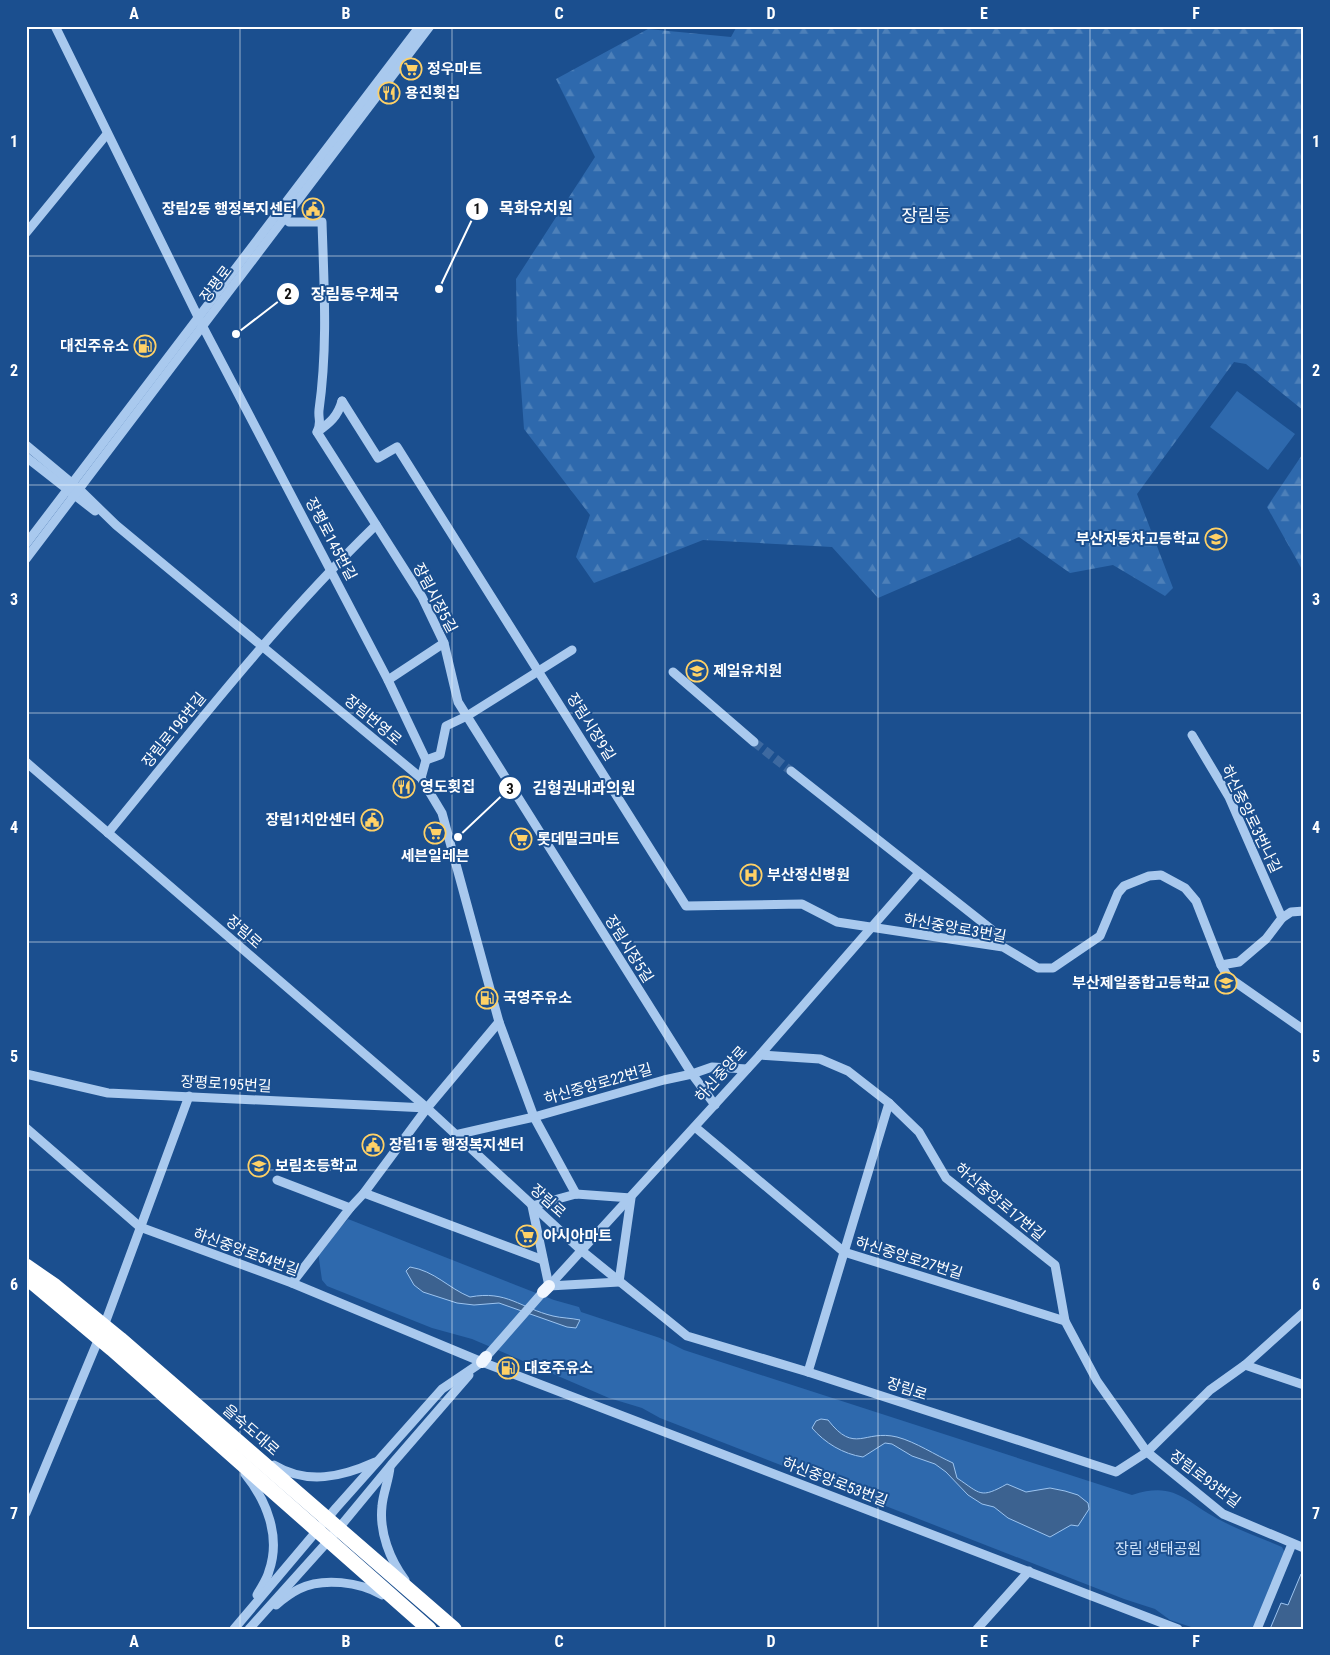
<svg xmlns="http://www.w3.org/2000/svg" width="1330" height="1655" viewBox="0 0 1330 1655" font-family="'Roboto Condensed','Noto Sans KR',sans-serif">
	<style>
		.green { fill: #2e69ad }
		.forest { fill: url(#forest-firs) }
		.water { fill: #3c6290; stroke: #9cc4f0 }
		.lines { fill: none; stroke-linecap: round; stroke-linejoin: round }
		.minor-tunnel { stroke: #3d69a0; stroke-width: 9; stroke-dasharray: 9 4.5; stroke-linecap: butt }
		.minor { stroke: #a9c9ee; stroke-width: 9 }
		.major { stroke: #f0f6ff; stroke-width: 12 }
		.highway { stroke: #fff; stroke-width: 15 }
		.grid { fill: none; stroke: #fff; stroke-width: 1; stroke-opacity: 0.55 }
		.labels { text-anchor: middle; stroke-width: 4; stroke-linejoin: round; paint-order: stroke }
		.poi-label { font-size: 15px; font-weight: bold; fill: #fff; stroke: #1b4f8f; text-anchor: start }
		.street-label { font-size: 15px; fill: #fff; stroke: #1b4f8f }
		.park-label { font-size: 15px; fill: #cfe3fa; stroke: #1b4f8f }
		.quarter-label { font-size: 18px; fill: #fff; stroke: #1b4f8f }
		.leader { fill: none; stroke: #fff; stroke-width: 2 }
		.callout-dot { fill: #fff; stroke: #1b4f8f; stroke-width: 2 }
		.mark-label { font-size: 15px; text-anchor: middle; font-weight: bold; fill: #111 }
		.callout-label { font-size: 16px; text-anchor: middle; font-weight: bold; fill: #fff; stroke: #1b4f8f; stroke-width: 4; stroke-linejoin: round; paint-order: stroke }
		.neatline { fill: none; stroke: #fff; stroke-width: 2 }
		.grid-label { font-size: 16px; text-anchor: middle; font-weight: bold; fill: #fff }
	</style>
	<defs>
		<pattern id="forest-firs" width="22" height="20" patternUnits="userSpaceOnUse" patternTransform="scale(1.25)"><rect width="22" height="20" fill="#2e69ad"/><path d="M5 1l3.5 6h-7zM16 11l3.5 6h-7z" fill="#4d80b9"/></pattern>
	</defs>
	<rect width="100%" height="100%" fill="#1b4f8f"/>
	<g class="green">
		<polygon points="1237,391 1295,434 1268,470 1210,427"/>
		<path d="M348,1219l206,81 25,7 2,5 79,26 24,12 448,145c43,-14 52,6 86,24 20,11 43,19 64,28l3,6 -31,76h-57l-27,-9 -15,-11 -31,-10 -464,-181 -18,-10 -33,-10 -137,-59 -40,-11 -105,-42 -5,-6 -4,-28z"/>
	</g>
	<g class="forest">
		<polygon points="737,26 1304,26 1304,411 1246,364 1234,362 1137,494 1173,588 1165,596 1113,565 1070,573 1019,537 878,598 832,547 703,540 594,583 576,557 590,515 524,429 517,331 516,279 595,157 556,79 648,29 731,37"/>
		<polygon points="1304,452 1304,573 1267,507"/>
	</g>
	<g class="water">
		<path d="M410,1267c25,4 38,21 60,30 37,-7 50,11 83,19 8,2 18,2 27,4l-4,8 -9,-1 -68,-24 -25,2 -17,-2 -34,-11 -9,-7 -8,-14z"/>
		<path d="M821,1419l7,1c27,35 36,9 69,17 19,5 38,18 56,26l4,15c24,16 23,21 50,6l19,8 24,-4 15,3 13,4 10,8 1,6 -11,17 -7,-1 -21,12 -42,-19 -14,-11 -12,-3 -14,-9 -22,-23 -11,-8 -23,-8 -20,-12 -7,-1 -22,14c-20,-3 -38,-14 -51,-29l4,-7z"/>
		<polygon points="1304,1573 1304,1629 1270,1629 1281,1603 1288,1605 1301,1574"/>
	</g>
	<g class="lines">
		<polyline class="minor-tunnel" points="754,742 791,771"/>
		<g class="minor">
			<polyline points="55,26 202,325 388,680 426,760 421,778"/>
			<path d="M278,212l11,10h33c2,64 6,124 -3,188 -1,10 3,12 -2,22l105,165 22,46 14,59 234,372 23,31"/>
			<polyline points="26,233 107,134"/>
			<polyline points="342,401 378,458 397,447 686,906 802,904 837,922 1003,947 1038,968 1053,968 1100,936 1118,893 1124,886 1149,876 1161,875 1185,888 1196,901 1221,965 1239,962 1266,939 1282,918 1291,912 1304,911"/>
			<path d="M317,432c13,-9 21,-16 25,-31"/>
			<polyline points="26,445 80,490 116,525 421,778 442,813 499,1022 427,1108 364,1193 350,1208"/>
			<polyline points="26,457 95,511"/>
			<polyline points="26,544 420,26"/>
			<polyline points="26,559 430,26"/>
			<polyline points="673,672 754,742"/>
			<polyline points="388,680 444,643"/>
			<polyline points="1192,735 1229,797 1282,918"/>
			<polyline points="426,760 440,755 446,726 467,716 572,650"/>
			<polyline points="26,762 427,1108 582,1251 687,1336 808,1372 1116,1472 1147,1452 1210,1390 1245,1365 1304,1312"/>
			<polyline points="791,771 996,933"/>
			<path d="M108,833c87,-106 170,-213 268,-308"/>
			<polyline points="1221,965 1228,977 1304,1030"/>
			<polyline points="499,1022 534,1117 576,1194"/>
			<polyline points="760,1055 820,1059 848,1071 889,1103 919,1132 946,1178 1055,1265 1065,1321 1097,1381 1147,1452 1223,1514 1304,1548"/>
			<polyline points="26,1074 108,1093 427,1108"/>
			<polyline points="695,1127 844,1252 1065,1321"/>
			<polyline points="26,1128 140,1227 292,1283 482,1362 1178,1629"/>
			<polyline points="455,1135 534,1117 664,1080 692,1074 712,1067 747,1069"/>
			<polyline points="277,1180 350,1208 292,1283"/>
			<polyline points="364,1193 543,1260"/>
			<polygon points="576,1194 631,1198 619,1282 549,1286 532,1206"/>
			<polyline points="549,1286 760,1055 919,873"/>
			<polyline points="486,1357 543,1292"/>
			<polyline points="1245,1365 1304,1385"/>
			<polyline points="808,1372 889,1103"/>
			<path d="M274,1465c33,20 68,12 101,-3"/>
			<path d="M390,1467c-1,13 -7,26 -8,39 -3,26 8,54 23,74"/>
			<path d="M245,1474c22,27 36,63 24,97 -2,9 -8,16 -12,24"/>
			<polyline points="26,1513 104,1326 189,1096"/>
			<path d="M276,1605c7,-6 15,-12 23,-16 24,-12 61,-7 83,6"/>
			<polyline points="234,1629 336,1508 442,1389 482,1362"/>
			<polyline points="249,1629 329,1540 391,1465 469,1375"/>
			<polyline points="977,1629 1029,1571"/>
			<polyline points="1257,1629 1292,1544"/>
		</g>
		<g class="major">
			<polyline points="543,1292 549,1286"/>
			<polyline points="482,1362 486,1357"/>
		</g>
		<g class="highway">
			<polyline points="26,1266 55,1286 120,1339 454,1629"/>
			<polyline points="26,1277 112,1349 429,1629"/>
		</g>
	</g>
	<path class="grid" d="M240,26v1603M452,26v1603M665,26v1603M878,26v1603M1090,26v1603M26,256h1278M26,485h1278M26,713h1278M26,942h1278M26,1170h1278M26,1399h1278"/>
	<defs>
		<g id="supermarket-ring" transform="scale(1.125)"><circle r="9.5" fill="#1b4f8f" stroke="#ffd166" stroke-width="1.5"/><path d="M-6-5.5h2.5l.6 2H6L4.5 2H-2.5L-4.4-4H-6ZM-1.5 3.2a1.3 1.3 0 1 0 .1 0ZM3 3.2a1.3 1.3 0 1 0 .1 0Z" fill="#ffd166"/></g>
		<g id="restaurant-ring" transform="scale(1.125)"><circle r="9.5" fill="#1b4f8f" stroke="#ffd166" stroke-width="1.5"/><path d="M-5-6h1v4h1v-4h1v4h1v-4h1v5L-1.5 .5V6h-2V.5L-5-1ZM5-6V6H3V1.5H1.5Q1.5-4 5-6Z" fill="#ffd166"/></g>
		<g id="civic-ring" transform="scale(1.125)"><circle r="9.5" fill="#1b4f8f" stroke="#ffd166" stroke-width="1.5"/><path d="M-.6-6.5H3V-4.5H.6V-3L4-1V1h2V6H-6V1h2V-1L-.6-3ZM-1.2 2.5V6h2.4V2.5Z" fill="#ffd166"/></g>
		<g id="fuel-ring" transform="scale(1.125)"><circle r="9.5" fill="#1b4f8f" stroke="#ffd166" stroke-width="1.5"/><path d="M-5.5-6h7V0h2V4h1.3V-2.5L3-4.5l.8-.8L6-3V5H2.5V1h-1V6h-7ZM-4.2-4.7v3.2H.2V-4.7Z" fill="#ffd166"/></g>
		<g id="school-ring" transform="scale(1.125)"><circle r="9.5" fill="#1b4f8f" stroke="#ffd166" stroke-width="1.5"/><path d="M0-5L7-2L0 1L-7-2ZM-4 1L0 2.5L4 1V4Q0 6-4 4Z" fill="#ffd166"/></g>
		<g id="hospital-ring" transform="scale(1.125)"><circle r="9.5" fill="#1b4f8f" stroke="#ffd166" stroke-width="1.5"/><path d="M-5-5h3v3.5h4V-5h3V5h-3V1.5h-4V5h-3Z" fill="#ffd166"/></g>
	</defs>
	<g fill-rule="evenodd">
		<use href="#supermarket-ring" x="411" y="69"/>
		<use href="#restaurant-ring" x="389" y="93"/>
		<use href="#civic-ring" x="313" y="209"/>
		<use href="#fuel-ring" x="145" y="346"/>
		<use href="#school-ring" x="1216" y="539"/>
		<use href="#school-ring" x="697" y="671"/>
		<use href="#restaurant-ring" x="404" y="787"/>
		<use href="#civic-ring" x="372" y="820"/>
		<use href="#supermarket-ring" x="435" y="833"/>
		<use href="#supermarket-ring" x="521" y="839"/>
		<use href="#hospital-ring" x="751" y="875"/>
		<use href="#school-ring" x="1226" y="983"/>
		<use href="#fuel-ring" x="487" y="998"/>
		<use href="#civic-ring" x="373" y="1145"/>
		<use href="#school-ring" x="259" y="1166"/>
		<use href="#supermarket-ring" x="527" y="1236"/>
		<use href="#fuel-ring" x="508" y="1368"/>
	</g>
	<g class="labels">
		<g class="poi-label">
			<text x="427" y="74">정우마트</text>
			<text x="405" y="98">용진횟집</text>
			<text x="297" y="214" text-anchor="end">장림2동 행정복지센터</text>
			<text x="129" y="351" text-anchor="end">대진주유소</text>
			<text x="1200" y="544" text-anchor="end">부산자동차고등학교</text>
			<text x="713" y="676">제일유치원</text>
			<text x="420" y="792">영도횟집</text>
			<text x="356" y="825" text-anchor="end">장림1치안센터</text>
			<text x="537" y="844">롯데밀크마트</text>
			<text x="435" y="861" text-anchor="middle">세븐일레븐</text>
			<text x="767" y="880">부산정신병원</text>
			<text x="1210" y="988" text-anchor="end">부산제일종합고등학교</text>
			<text x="503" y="1003">국영주유소</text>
			<text x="389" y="1150">장림1동 행정복지센터</text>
			<text x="275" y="1171">보림초등학교</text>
			<text x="543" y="1241">아시아마트</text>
			<text x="524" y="1373">대호주유소</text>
		</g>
		<g class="street-label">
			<text transform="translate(216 284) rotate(-53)" y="5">장평로</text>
			<text transform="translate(331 539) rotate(62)" y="5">장평로145번길</text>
			<text transform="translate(435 598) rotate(62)" y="5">장림시장5길</text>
			<text transform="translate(373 720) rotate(40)" y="5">장림번영로</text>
			<text transform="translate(591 727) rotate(58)" y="5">장림시장9길</text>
			<text transform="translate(174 730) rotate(-51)" y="5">장림로196번길</text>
			<text transform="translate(1251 819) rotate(64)" y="5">하신중앙로3번나길</text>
			<text transform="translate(955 928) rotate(10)" y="5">하신중앙로3번길</text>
			<text transform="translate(244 932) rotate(41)" y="5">장림로</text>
			<text transform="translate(629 949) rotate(58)" y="5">장림시장5길</text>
			<text transform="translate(721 1074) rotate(-48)" y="5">하신중앙로</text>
			<text transform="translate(226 1084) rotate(3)" y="5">장평로195번길</text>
			<text transform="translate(598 1084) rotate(-16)" y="5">하신중앙로22번길</text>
			<text transform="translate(548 1201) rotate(42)" y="5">장림로</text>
			<text transform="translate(1000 1202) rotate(40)" y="5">하신중앙로17번길</text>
			<text transform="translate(246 1252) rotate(20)" y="5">하신중앙로54번길</text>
			<text transform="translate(909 1258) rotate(17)" y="5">하신중앙로27번길</text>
			<text transform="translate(907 1389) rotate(18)" y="5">장림로</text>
			<text transform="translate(251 1430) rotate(41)" y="5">을숙도대로</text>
			<text transform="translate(1205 1479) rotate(37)" y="5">장림로93번길</text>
			<text transform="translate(835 1482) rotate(21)" y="5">하신중앙로53번길</text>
		</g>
		<g class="park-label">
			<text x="1158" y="1554">장림 생태공원</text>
		</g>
		<g class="quarter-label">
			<text x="926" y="222">장림동</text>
		</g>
	</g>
	<path class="leader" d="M439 289L477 209M236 334L288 294M458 837L510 788"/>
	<g class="callout-dot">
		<circle cx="439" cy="289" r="5"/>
		<circle cx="236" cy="334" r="5"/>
		<circle cx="458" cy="837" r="5"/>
		<circle cx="477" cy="209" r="12"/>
		<circle cx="288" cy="294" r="12"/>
		<circle cx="510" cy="788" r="12"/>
	</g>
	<g class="mark-label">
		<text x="477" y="214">1</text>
		<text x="288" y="299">2</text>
		<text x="510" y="794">3</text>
	</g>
	<g class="callout-label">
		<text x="536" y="214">목화유치원</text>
		<text x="355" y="300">장림동우체국</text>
		<text x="584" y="794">김형권내과의원</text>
	</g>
	<rect width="1330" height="1655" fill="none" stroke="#1b4f8f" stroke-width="55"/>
	<rect x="28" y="28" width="1274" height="1600" class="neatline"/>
	<g class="grid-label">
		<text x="134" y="19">A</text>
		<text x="346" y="19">B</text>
		<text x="559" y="19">C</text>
		<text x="771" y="19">D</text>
		<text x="984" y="19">E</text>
		<text x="1196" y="19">F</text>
		<text x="14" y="147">1</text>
		<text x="1316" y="147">1</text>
		<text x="14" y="376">2</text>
		<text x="1316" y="376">2</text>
		<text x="14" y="605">3</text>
		<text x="1316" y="605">3</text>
		<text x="14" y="833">4</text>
		<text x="1316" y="833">4</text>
		<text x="14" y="1062">5</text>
		<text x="1316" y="1062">5</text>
		<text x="14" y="1290">6</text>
		<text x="1316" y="1290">6</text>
		<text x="14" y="1519">7</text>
		<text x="1316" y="1519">7</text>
		<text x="134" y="1647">A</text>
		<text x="346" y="1647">B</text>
		<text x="559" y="1647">C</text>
		<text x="771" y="1647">D</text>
		<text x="984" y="1647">E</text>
		<text x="1196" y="1647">F</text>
	</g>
</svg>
